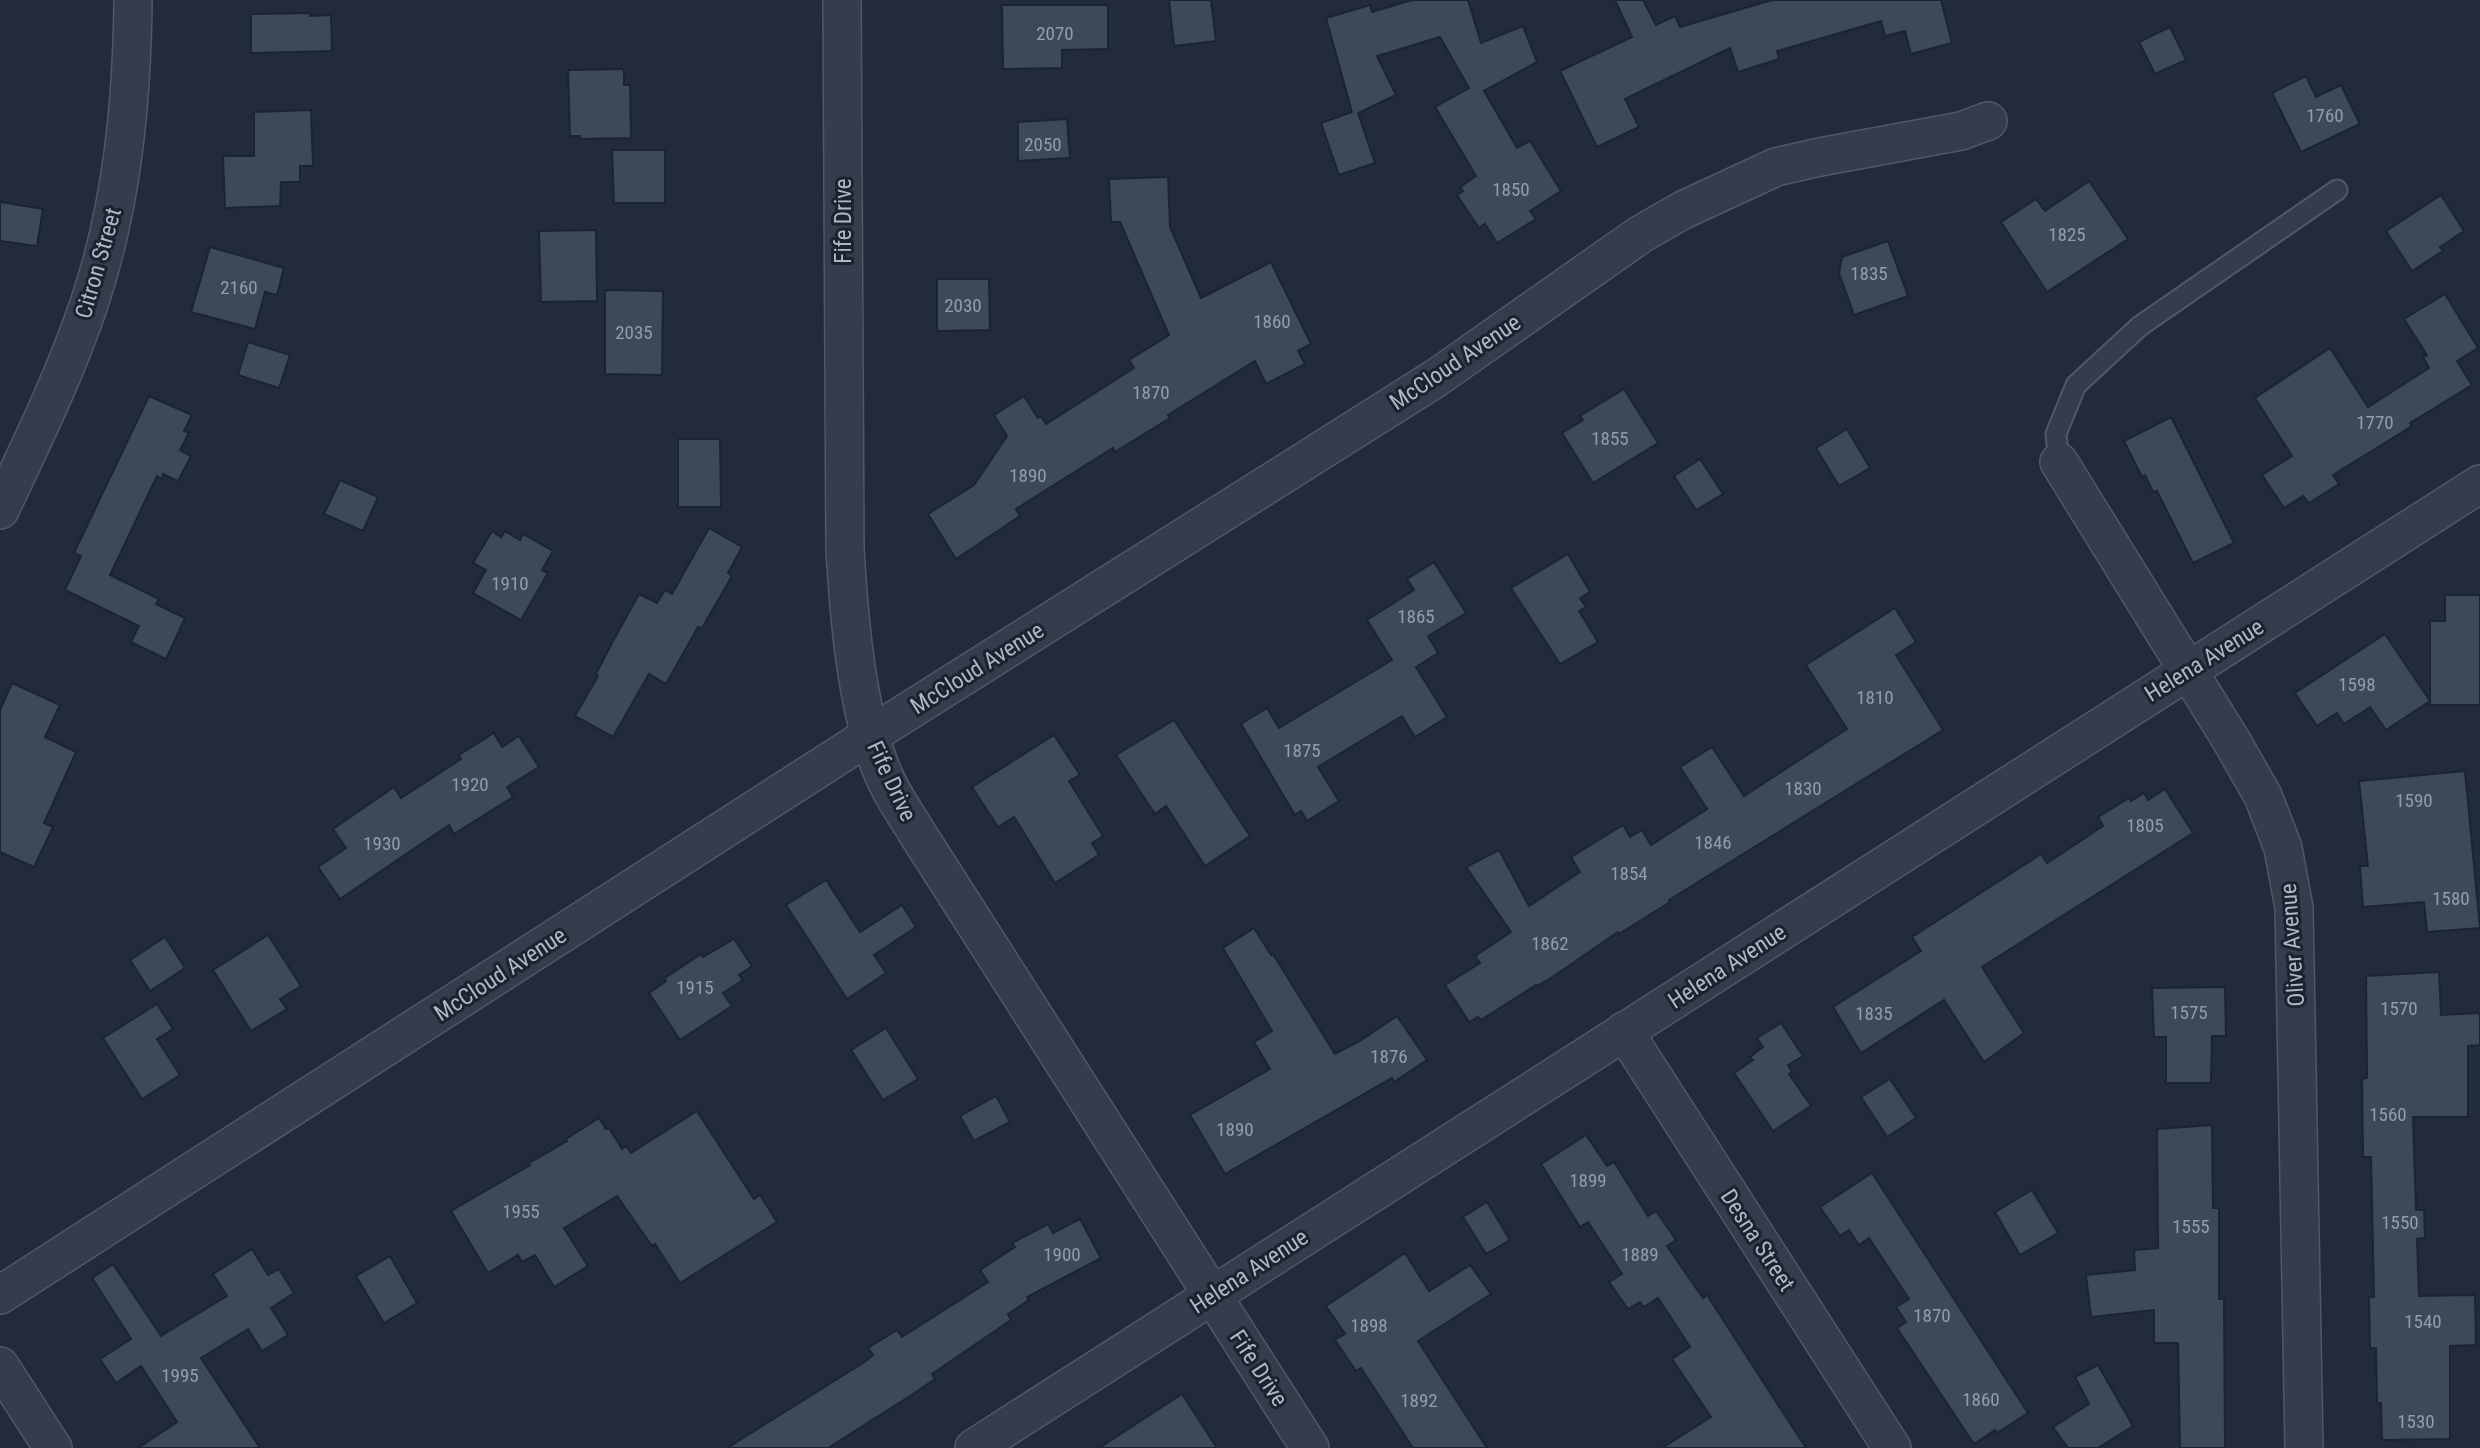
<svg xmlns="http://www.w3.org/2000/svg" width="2480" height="1448" viewBox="0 0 2480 1448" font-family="'Roboto Condensed',sans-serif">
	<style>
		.building { fill: #3c495b; stroke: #1c2432; stroke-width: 2 }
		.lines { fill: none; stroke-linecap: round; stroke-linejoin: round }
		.service-casing { stroke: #505866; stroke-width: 23 }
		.minor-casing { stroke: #505866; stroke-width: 40 }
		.service { stroke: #353d4c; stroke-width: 19 }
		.minor { stroke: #353d4c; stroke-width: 37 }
		.labels { text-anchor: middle; stroke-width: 6; stroke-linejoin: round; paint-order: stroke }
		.number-label { font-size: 19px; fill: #939cad }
		.street-label { font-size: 23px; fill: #b0b8c8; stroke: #1a2330 }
	</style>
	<rect width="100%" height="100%" fill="#212b3c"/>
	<g class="building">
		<polygon points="1169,0 1211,0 1216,41 1174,46"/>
		<polygon points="1412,0 1468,0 1481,43 1523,26 1537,62 1484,91 1517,148 1530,141 1561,191 1530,211 1536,219 1497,243 1485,224 1479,228 1457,195 1463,191 1460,187 1476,176 1435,107 1469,88 1440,37 1377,56 1396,95 1358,113 1375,163 1339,175 1321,123 1352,112 1326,18 1370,5 1372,12"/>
		<polygon points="1615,0 1643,0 1656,25 1675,16 1680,27 1772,0 1941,0 1952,43 1911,54 1905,31 1885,36 1881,21 1777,51 1779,59 1738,72 1730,48 1625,99 1639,127 1597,147 1560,71 1632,37"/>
		<polygon points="1002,5 1108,5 1108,49 1062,50 1062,68 1003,69"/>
		<polygon points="310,13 310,16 331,15 332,51 251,53 251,14"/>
		<polygon points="2170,27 2186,60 2155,74 2139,42"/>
		<polygon points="624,69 624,85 630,85 631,138 580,139 580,136 570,136 568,70"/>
		<polygon points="2306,76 2316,97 2341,85 2360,124 2301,152 2272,93"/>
		<polygon points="311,110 313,166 300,166 300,182 281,182 280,206 225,208 223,156 254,156 254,112"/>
		<polygon points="1067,119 1070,158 1018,161 1018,122"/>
		<polygon points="612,150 665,150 665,203 614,203"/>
		<polygon points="1168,177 1170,227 1201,298 1271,262 1311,344 1298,351 1305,364 1266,384 1255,361 1168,415 1170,418 1115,452 1113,448 1016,509 1020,516 956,559 928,514 974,485 1007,436 994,415 1024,396 1038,418 1041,416 1046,424 1134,368 1129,360 1169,335 1120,222 1111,222 1109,179"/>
		<polygon points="2089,181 2128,239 2047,292 2001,222 2036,199 2045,211"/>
		<polygon points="2441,195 2464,231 2440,247 2443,251 2412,271 2386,231"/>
		<polygon points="0,202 43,209 37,246 0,241"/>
		<polygon points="596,230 597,301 541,302 539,231"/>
		<polygon points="1888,241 1908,296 1854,315 1839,273 1842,257"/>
		<polygon points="210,247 284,268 277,295 265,292 255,329 191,312"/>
		<polygon points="937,279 989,279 990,330 937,331"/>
		<polygon points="605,290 663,291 662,375 605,374"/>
		<polygon points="2445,294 2478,348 2457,361 2472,385 2410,423 2412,426 2333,475 2339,484 2309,503 2303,496 2284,508 2262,475 2292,456 2255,398 2330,348 2368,407 2429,368 2423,357 2427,355 2404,319"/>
		<polygon points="248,342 290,355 279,388 238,375"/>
		<polygon points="1624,389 1658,443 1593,483 1562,433 1583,420 1580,416"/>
		<polygon points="149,396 192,415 184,431 189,433 180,450 191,456 178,481 163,474 162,479 157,476 110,575 159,599 156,604 185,618 166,659 131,642 139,626 65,590 81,556 74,553"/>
		<polygon points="2171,417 2234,543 2193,563 2157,491 2153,492 2145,475 2142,477 2124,441"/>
		<polygon points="1847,429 1870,468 1839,486 1816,448"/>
		<polygon points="678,439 720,439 721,507 678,507"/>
		<polygon points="1700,459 1723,494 1696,510 1674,476"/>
		<polygon points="340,480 378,497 363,531 324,514"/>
		<polygon points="709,528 742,547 728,573 732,576 702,628 698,627 666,684 649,674 613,737 575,716 598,676 596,674 613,641 639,594 657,603 665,590 672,594"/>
		<polygon points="492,531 501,537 505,531 520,540 523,534 553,551 542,570 548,573 521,620 473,593 486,570 473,563"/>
		<polygon points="1568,554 1590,592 1580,598 1586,607 1579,611 1598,642 1560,664 1511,588"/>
		<polygon points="1434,562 1466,613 1428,636 1438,653 1416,667 1447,717 1415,737 1402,716 1318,767 1339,801 1307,821 1301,811 1295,815 1241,724 1267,708 1279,728 1392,660 1367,620 1414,590 1407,579"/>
		<polygon points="2445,595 2480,595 2480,705 2430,705 2430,621 2445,621"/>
		<polygon points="1895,608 1916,642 1896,655 1943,730 1669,900 1670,902 1619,934 1618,932 1554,976 1537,986 1536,985 1481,1020 1478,1017 1469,1022 1445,985 1480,963 1475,956 1511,932 1466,867 1499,850 1529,906 1580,872 1571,857 1623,825 1630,837 1642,830 1651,845 1707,809 1680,767 1712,747 1744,796 1847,729 1806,665"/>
		<polygon points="2385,634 2430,701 2386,730 2370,707 2344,724 2337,713 2317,726 2295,693"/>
		<polygon points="12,683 60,705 45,737 76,752 44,823 53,827 34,867 0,852 0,710"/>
		<polygon points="1174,720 1250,836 1205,866 1166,806 1155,814 1116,755"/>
		<polygon points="494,733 502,747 519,736 539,767 507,787 513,797 454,834 449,825 340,899 318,867 346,848 333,829 394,787 401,798 461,759 459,755"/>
		<polygon points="1054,735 1080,775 1069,781 1103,836 1092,843 1099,855 1055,883 1014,817 998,827 972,787"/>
		<polygon points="2465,771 2480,928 2427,932 2424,902 2363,907 2360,866 2368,866 2359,781"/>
		<polygon points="2165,789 2193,833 1982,967 2024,1033 1984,1062 1944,1000 1861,1053 1833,1007 1921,951 1912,937 2041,854 2047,863 2103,826 2098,817 2129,798 2131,801 2144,793 2148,800"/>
		<polygon points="826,880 860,932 902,905 916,927 874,955 886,973 847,999 786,905"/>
		<polygon points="1254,928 1271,955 1273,954 1335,1054 1360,1041 1397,1016 1427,1060 1394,1082 1392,1078 1225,1174 1190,1115 1270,1069 1254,1042 1272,1031 1223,948"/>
		<polygon points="268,935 301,986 280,999 287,1009 251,1031 213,970"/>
		<polygon points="165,937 185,968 150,991 130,960"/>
		<polygon points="734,939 752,966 739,975 743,980 723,993 732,1006 680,1040 649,993 666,981 665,978 701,954 703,957"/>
		<polygon points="2439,972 2441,1015 2480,1013 2480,1045 2468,1046 2468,1117 2413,1117 2416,1210 2424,1210 2425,1238 2417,1239 2419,1296 2475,1295 2476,1345 2450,1346 2450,1439 2382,1440 2381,1403 2377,1403 2376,1348 2370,1348 2369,1297 2374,1297 2371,1157 2363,1157 2362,1079 2367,1078 2366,976"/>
		<polygon points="2225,987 2226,1036 2212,1036 2211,1083 2166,1083 2166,1037 2154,1037 2152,988"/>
		<polygon points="157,1004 173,1029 157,1039 180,1075 142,1099 103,1038"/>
		<polygon points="1781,1023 1803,1056 1788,1065 1792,1072 1789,1074 1811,1106 1773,1131 1734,1073 1753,1060 1750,1057 1763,1047 1757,1038"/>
		<polygon points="886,1028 918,1079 883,1100 851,1050"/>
		<polygon points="1890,1079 1916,1118 1887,1137 1861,1097"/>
		<polygon points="996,1096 1010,1122 974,1141 960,1116"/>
		<polygon points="697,1111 754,1199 760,1195 777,1222 680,1283 655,1244 652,1246 617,1196 564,1228 588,1266 554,1287 535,1255 522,1262 518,1255 488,1273 451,1211 530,1165 529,1163 567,1141 566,1139 599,1118 606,1129 609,1128 622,1149 626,1146 631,1153"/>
		<polygon points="2212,1125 2213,1208 2219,1208 2219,1299 2224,1299 2225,1448 2180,1448 2178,1343 2154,1343 2154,1310 2091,1317 2086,1275 2135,1270 2134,1250 2158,1248 2157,1129"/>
		<polygon points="1586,1135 1607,1166 1614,1162 1648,1216 1656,1211 1676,1240 1667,1246 1703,1298 1707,1295 1806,1448 1662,1448 1711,1417 1672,1359 1690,1347 1658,1298 1644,1307 1640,1302 1628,1309 1609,1282 1622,1274 1588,1222 1580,1227 1541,1164"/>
		<polygon points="1872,1173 2028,1413 1997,1433 1995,1430 1974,1444 1897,1328 1906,1322 1896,1307 1909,1299 1869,1238 1859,1245 1849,1230 1840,1236 1820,1207"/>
		<polygon points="2032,1190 2058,1233 2020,1255 1995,1212"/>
		<polygon points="1487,1202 1510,1240 1486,1254 1463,1217"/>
		<polygon points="1080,1219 1101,1258 1027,1297 1029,1300 1008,1314 1011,1320 932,1374 935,1379 910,1396 828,1448 727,1448 866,1361 873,1355 868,1348 897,1330 902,1337 988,1282 980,1270 1015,1247 1012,1243 1048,1224 1053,1233"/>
		<polygon points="252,1249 268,1275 279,1269 294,1293 271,1308 288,1335 262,1351 248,1329 201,1358 260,1448 138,1448 177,1422 141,1366 116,1383 100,1359 131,1339 92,1278 113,1264 161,1336 227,1296 213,1274"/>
		<polygon points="1405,1253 1429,1291 1470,1265 1491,1294 1418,1341 1487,1448 1413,1448 1361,1368 1356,1371 1335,1340 1345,1334 1326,1306"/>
		<polygon points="390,1256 417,1303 384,1323 356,1276"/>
		<polygon points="2098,1365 2133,1426 2098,1448 2068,1448 2053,1427 2089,1404 2075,1377"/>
		<polygon points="1182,1394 1217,1448 1099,1448"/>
	</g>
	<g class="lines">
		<g class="service-casing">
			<polyline id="service" points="2059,462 2056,434 2076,385 2140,326 2337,190"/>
		</g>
		<g class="minor-casing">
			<g id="minor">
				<path d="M842,0l3,550c4,66 11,154 35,216 9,25 25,47 39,70l391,612"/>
				<polyline points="2059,462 2231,740 2263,796 2283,848 2294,908 2304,1448"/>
				<path d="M0,510c32,-68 65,-135 89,-206 33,-98 43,-201 44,-304"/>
				<polyline points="1624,1031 1892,1448"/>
				<polyline points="0,1295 869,736 1436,378 1641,234 1683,210 1776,167 1820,157 1961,131 1988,121"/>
				<polyline points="0,1366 53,1448"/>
				<polyline points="974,1448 2480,484"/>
			</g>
		</g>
		<use href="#service" class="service"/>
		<use href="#minor" class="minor"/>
	</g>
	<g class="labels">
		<g class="number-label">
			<text x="1055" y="40">2070</text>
			<text x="2325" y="122">1760</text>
			<text x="1043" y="151">2050</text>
			<text x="1511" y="196">1850</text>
			<text x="2067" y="241">1825</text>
			<text x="1869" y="280">1835</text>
			<text x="239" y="294">2160</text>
			<text x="963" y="312">2030</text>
			<text x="1272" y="328">1860</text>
			<text x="634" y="339">2035</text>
			<text x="1151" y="399">1870</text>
			<text x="2375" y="429">1770</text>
			<text x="1610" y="445">1855</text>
			<text x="1028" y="482">1890</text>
			<text x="510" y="590">1910</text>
			<text x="1416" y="623">1865</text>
			<text x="2357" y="691">1598</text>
			<text x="1875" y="704">1810</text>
			<text x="1302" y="757">1875</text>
			<text x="470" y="791">1920</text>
			<text x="1803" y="795">1830</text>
			<text x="2414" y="807">1590</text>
			<text x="2145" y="832">1805</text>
			<text x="1713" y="849">1846</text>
			<text x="382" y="850">1930</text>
			<text x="1629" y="880">1854</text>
			<text x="2451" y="905">1580</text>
			<text x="1550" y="950">1862</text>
			<text x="695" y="994">1915</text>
			<text x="2399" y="1015">1570</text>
			<text x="2189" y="1019">1575</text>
			<text x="1874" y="1020">1835</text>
			<text x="1389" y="1063">1876</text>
			<text x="2388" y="1121">1560</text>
			<text x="1235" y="1136">1890</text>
			<text x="1588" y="1187">1899</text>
			<text x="521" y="1218">1955</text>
			<text x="2400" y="1229">1550</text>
			<text x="2191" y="1233">1555</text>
			<text x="1062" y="1261">1900</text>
			<text x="1640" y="1261">1889</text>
			<text x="1932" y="1322">1870</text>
			<text x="2423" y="1328">1540</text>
			<text x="1369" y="1332">1898</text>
			<text x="180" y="1382">1995</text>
			<text x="1981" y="1406">1860</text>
			<text x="1419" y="1407">1892</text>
			<text x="2416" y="1428">1530</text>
		</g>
		<g class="street-label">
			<text transform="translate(843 221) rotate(-90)" y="8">Fife Drive</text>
			<text transform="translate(98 263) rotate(-74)" y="8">Citron Street</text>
			<text transform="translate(1455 362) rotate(-34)" y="8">McCloud Avenue</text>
			<text transform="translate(2204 660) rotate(-32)" y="8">Helena Avenue</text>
			<text transform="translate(977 668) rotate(-32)" y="8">McCloud Avenue</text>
			<text transform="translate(892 781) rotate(65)" y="8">Fife Drive</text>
			<text transform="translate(2292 945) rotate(-94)" y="8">Oliver Avenue</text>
			<text transform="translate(1727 966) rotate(-33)" y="8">Helena Avenue</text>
			<text transform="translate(500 974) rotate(-33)" y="8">McCloud Avenue</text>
			<text transform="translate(1758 1240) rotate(57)" y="8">Desna Street</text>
			<text transform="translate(1249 1271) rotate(-33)" y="8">Helena Avenue</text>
			<text transform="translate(1259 1368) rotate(57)" y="8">Fife Drive</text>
		</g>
	</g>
</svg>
